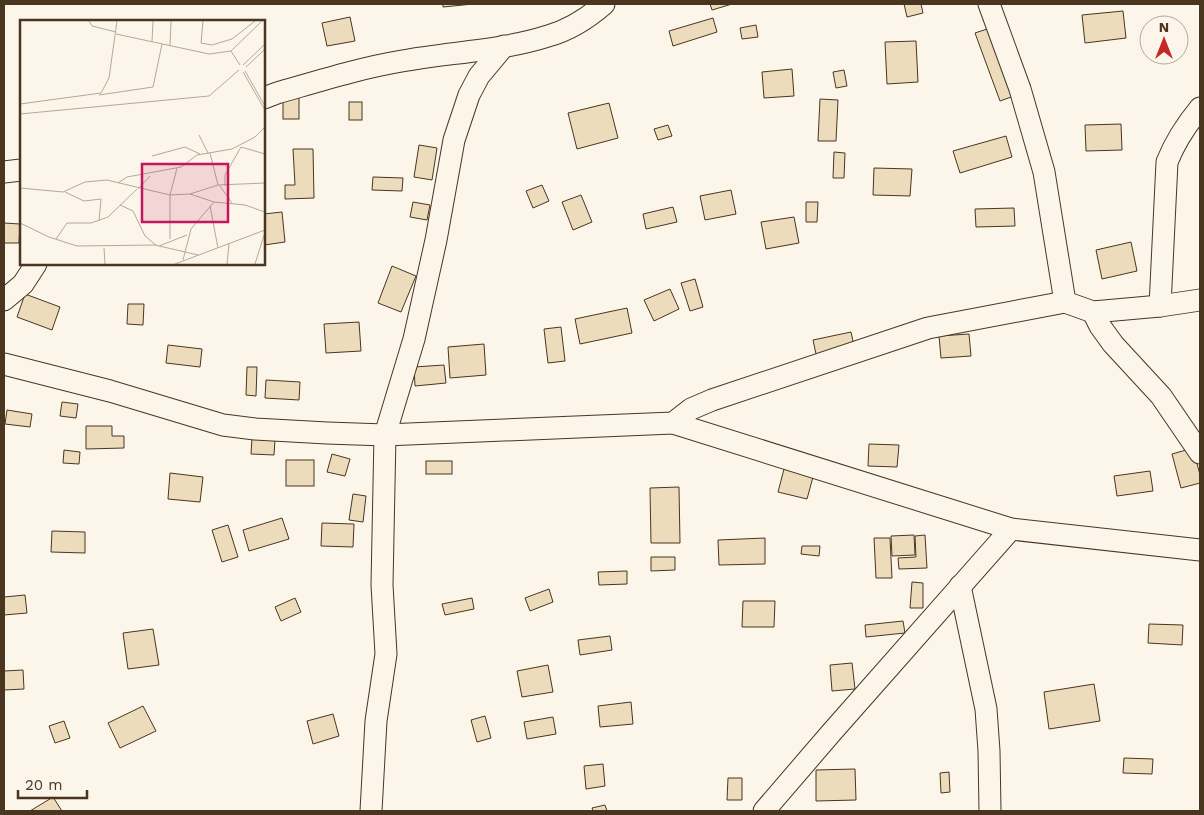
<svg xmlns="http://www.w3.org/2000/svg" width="1204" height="815" viewBox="0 0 1204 815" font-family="'Work Sans',sans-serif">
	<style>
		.building { fill: #ecdcbc; stroke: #4a3520 }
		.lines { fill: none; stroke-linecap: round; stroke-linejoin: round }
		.minor-casing { stroke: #4a3520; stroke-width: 23 }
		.minor { stroke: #fbf6e9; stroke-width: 21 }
		.inset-road { fill: none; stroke: #b4a999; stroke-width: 1 }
		.view { fill: #c2185b; fill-opacity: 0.15; stroke: #c2185b; stroke-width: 2.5 }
		.inset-edge { fill: none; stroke: #4a3520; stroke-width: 2.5 }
	</style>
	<rect width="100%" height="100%" fill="#fbf6e9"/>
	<g class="building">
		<polygon points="443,4 473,4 443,7"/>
		<polygon points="710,4 732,4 712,10"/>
		<polygon points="904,4 921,4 923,13 907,17"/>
		<polygon points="1123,11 1126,38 1085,43 1082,15"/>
		<polygon points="350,17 355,41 327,46 322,23"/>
		<polygon points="713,18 717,32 673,46 669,31"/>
		<polygon points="756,25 758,37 742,39 740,28"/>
		<polygon points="990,28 1014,96 1000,101 975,33"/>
		<polygon points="916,41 918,82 887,84 885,42"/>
		<polygon points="792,69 794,96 764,98 762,72"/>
		<polygon points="844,70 847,86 836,88 833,72"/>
		<rect x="283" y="93" width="16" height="26"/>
		<polygon points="820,99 838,100 836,141 818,141"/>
		<rect x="349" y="102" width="13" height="18"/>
		<polygon points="609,103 618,138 577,149 568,113"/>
		<polygon points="1121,124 1122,150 1086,151 1085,125"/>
		<polygon points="668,125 672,136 658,140 654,129"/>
		<polygon points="1006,136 1012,157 960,173 953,151"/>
		<polygon points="419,145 437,148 432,180 414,177"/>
		<polygon points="293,149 313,149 314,198 285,199 285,185 295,185"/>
		<polygon points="834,152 845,153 844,178 833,178"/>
		<polygon points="874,168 912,169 910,196 873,195"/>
		<polygon points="373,177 403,178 402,191 372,190"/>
		<polygon points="542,185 549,201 533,208 526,191"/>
		<polygon points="731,190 736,214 705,220 700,196"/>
		<polygon points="581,195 592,222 573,230 562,202"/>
		<polygon points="413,202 430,205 427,220 410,217"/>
		<polygon points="806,202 818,202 817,222 806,222"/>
		<polygon points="673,207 677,222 646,229 643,214"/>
		<polygon points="1014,208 1015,226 976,227 975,209"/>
		<polygon points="282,212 285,242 264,245 264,214"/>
		<polygon points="794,217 799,243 766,249 761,222"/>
		<polygon points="4,223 20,224 19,243 4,243"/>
		<polygon points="1131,242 1137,271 1102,279 1096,250"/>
		<polygon points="392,266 416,276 401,312 378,303"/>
		<polygon points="695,279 703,307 690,311 681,283"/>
		<polygon points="670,289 679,309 654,321 644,300"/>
		<polygon points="25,294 60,307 52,330 17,317"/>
		<polygon points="128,304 144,304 143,325 127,324"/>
		<polygon points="627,308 632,333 580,344 575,319"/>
		<polygon points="359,322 361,351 326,353 324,324"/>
		<polygon points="561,327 565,361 548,363 544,329"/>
		<polygon points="851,332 854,346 816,354 813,340"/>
		<polygon points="969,334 971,356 941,358 939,336"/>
		<polygon points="484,344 486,375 450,378 448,347"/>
		<polygon points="168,345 202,349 200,367 166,363"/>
		<polygon points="444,365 446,383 415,386 414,367"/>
		<polygon points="247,367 257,367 256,396 246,395"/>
		<polygon points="266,380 300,382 299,400 265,398"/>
		<polygon points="62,402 78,404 76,418 60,416"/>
		<polygon points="7,410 32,414 30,427 5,424"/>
		<polygon points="86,426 112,426 112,436 124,436 124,448 86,449"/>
		<polygon points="252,438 275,439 274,455 251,454"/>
		<polygon points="869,444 899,445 897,467 868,466"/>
		<polygon points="1193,448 1200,475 1200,483 1181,488 1172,454"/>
		<polygon points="64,450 80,452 79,464 63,463"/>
		<polygon points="332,454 350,459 345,476 327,472"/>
		<rect x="286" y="460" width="28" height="26"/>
		<rect x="426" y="461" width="26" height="13"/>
		<polygon points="784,469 813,477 807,499 778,492"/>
		<polygon points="1150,471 1153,491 1117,496 1114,476"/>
		<polygon points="170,473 203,477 200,502 168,499"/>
		<polygon points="679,487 680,543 651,543 650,488"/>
		<polygon points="353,494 366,496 363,522 349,520"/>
		<polygon points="282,518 289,539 249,551 243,530"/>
		<polygon points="322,523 354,524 353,547 321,546"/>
		<polygon points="228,525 238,557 222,562 212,530"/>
		<polygon points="52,531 85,532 85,553 51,552"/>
		<polygon points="914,535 915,555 892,556 891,536"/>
		<polygon points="925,535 927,568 899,569 898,558 916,557 915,536"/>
		<polygon points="765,538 765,564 719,565 718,540"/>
		<polygon points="874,538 890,538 892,578 876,578"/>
		<polygon points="802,546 820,546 819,556 801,554"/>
		<polygon points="651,557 675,557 675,570 651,571"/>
		<polygon points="627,571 627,584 599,585 598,572"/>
		<polygon points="912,582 923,583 923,608 910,608"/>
		<polygon points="549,589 553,602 530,611 525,598"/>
		<polygon points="25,595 27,613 4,615 4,597"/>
		<polygon points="295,598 301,612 281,621 275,607"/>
		<polygon points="472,598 474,609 445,615 442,604"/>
		<polygon points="743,601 775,601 774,627 742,627"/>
		<polygon points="903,621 905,633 866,637 865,625"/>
		<polygon points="1149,624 1183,625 1182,645 1148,643"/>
		<polygon points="153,629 159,665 128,669 123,633"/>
		<polygon points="610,636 612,650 580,655 578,640"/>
		<polygon points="852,663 855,689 832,691 830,665"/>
		<polygon points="548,665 553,692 522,697 517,671"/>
		<polygon points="23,670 24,689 4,690 4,671"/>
		<polygon points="1094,684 1100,721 1049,729 1044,692"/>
		<polygon points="631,702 633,724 600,727 598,706"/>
		<polygon points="143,706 156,731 120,748 108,723"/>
		<polygon points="333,714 339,736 313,744 307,721"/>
		<polygon points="485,716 491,738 477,742 471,720"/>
		<polygon points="553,717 556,734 527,739 524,722"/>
		<polygon points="64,721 70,738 55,743 49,726"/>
		<polygon points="1124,758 1153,759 1152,774 1123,773"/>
		<polygon points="603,764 605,786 586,789 584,766"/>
		<polygon points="855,769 856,800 816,801 816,770"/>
		<polygon points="949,772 950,792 941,793 940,773"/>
		<polygon points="728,778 742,778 742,800 727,800"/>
		<polygon points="53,797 62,811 30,811"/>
		<polygon points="605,805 607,811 593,811 592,808"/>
	</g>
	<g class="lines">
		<g class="minor-casing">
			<g id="minor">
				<polyline points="989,4 1020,89 1044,172 1065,302"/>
				<path d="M264,98l13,-5c42,-12 83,-25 125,-32 49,-9 99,-10 146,-25 21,-6 40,-18 56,-32"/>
				<polyline points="4,172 21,170"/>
				<polyline points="4,300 23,284 36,264"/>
				<path d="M1160,306l7,-144c8,-20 19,-37 33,-54"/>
				<polyline points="1093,312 1100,326 1113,344 1161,396 1200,453"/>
				<polyline points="4,364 110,391 223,425 255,429 327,433 385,435 673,423 691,409 712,400 928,328 1065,302 1093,312 1160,306 1200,300"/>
				<polyline points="673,423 1011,529 1200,550"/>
				<polyline points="960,586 986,709 989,751 990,811"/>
				<polyline points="371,811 376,721 386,654 382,585 385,435 414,339 436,240 454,140 469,95 479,76 504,46"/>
				<polyline points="764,811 831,733 1011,529"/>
			</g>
		</g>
		<use href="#minor" class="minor"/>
	</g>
	<g transform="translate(20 20)">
		<rect width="245" height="245" fill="#fbf6e9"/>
		<path class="inset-road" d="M69,1l3,5 24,6M183,1l-2,22 11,2 20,-6 23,-18M96,14l93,20 22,-3M132,22l1,-21M150,26l1,-25M220,45l-9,-14 31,-30M223,45l22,-21M226,47l19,-18M225,51l20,35M223,52l22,38M79,75l54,-8 9,-43M0,84l81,-11 8,-15 8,-57M0,94l189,-18 30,-26M179,115l9,18M221,127l24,7M190,133l8,32M132,136l33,-9 15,7M98,163l9,-6 54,-10 16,-12 35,-6 23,-12 10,-10M200,166l12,17M205,166v-11l16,-28M0,168l43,4 22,-10 22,-2 63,15 20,-1 28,-9 47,-2M118,169l12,-13M45,172l19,9 17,-2 -2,22M170,174l24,8 31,3 20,7M100,185l13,6 12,25 12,10M190,186l8,42M0,203l29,14 28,9 78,-1 43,10M36,219l11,-16h24l17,-6 29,-28M150,219v-44l7,-27M139,226l28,-11M84,228l1,16M163,240l8,-31 23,-27M155,244l90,-34M207,244l2,-20M235,244l10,-32"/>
		<path class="view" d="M122,144h86v58h-86z"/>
		<rect width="245" height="245" class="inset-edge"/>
	</g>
	<rect width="1204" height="815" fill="none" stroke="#4a3520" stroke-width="10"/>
	<g transform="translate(1164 40)"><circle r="24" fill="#fbf6e9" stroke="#b4a999"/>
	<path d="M0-4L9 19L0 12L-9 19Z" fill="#c62828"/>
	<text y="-8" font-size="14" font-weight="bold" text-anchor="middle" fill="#4a3520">N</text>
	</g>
	<path d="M18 790v8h69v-8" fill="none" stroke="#4a3520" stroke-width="2.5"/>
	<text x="25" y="790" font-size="15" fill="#4a3520" stroke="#fbf6e9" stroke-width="4" paint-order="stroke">20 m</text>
</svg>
